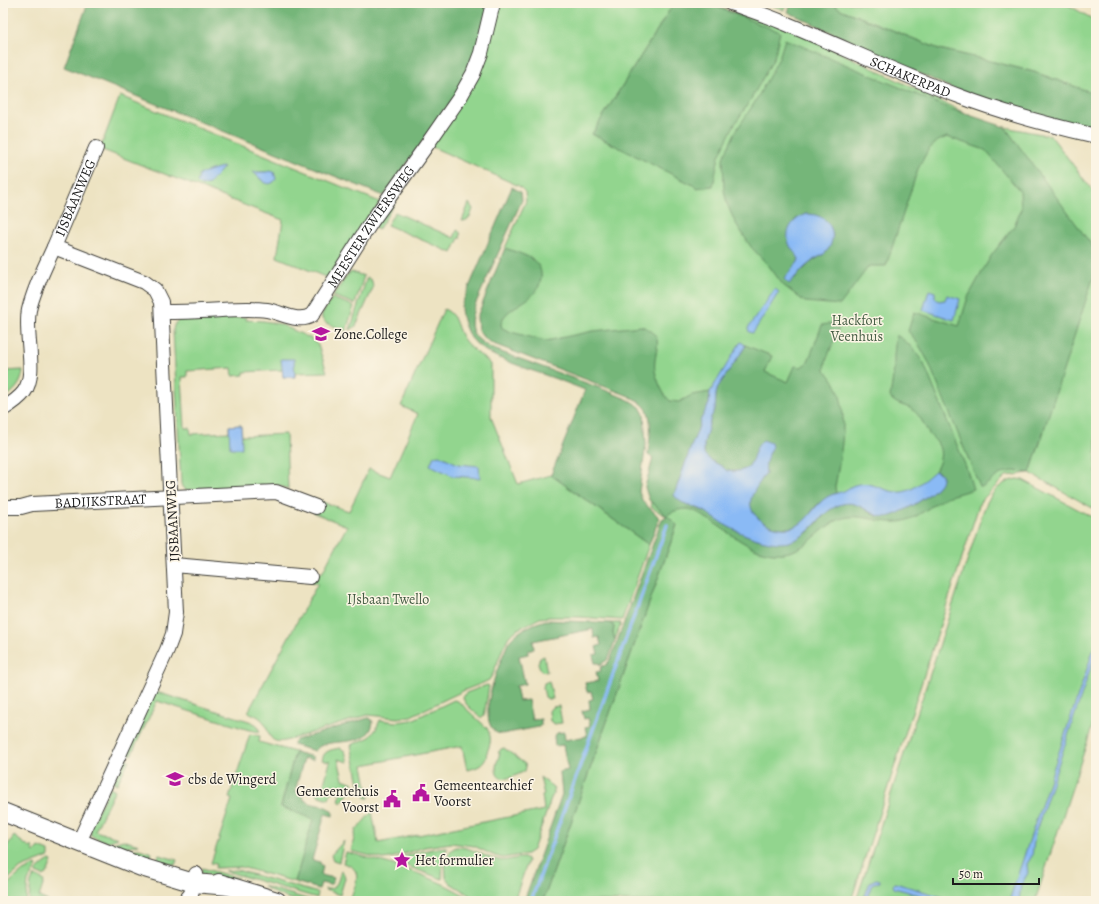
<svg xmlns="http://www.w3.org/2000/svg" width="1099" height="904" viewBox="0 0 1099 904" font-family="Alegreya,serif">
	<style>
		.green { fill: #92d58e; stroke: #577855; fill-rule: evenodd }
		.forest { fill: #75b679; stroke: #48694a; fill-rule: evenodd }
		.water { fill: #8abaf5; stroke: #536b88 }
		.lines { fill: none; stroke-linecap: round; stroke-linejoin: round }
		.stream { stroke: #8abaf5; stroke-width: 3.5 }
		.minor-casing { stroke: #3b3a35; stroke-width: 16 }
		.major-casing { stroke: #3b3a35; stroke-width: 20 }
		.minor { stroke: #fff; stroke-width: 14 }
		.major { stroke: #fff; stroke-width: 18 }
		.labels { text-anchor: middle; stroke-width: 3; stroke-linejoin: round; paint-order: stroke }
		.street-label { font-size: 14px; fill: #1c1c1c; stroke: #fcf5e5 }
		.park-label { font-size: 14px; fill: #455d44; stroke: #fcf5e5 }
		.poi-label { font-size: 14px; fill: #1c1c1c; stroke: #fcf5e5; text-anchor: start }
	</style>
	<rect width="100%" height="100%" fill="#fcf5e5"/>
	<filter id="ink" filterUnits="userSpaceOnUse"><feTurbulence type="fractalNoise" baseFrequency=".025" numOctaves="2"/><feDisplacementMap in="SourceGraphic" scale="8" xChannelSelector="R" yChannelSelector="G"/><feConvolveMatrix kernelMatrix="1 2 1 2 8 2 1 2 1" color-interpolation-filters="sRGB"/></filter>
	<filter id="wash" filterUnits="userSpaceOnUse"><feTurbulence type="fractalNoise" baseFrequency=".012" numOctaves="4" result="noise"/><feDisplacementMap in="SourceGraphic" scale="16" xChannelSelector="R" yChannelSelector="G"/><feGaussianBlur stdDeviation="0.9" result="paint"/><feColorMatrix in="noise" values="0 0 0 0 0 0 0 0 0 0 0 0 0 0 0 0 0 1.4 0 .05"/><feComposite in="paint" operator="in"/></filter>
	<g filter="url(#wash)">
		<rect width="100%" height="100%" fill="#ede3c2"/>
		<g class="green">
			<polygon points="497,3 674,3 592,134 604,140 704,3 794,30 1010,135 1005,127 1051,136 1096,195 1096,510 1030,473 1044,431 1029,473 1006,476 980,502 851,901 543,901 677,525 668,517 652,508 647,488 657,434 655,412 639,396 488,336 533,259 505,248 526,201 525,192 519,186 430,146"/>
			<polygon points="765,3 787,3 784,10"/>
			<polygon points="832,3 1065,3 1096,21 1096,94 1034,72 978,58 939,49 840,9"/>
			<path d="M120,96l260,106 -50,77 -53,-22 6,-37 -183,-71zM254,172h12l8,10c-9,4 -15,-4 -20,-10z"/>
			<polygon points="390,201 395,203 378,230 373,227"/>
			<path d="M469,203l4,6c-2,6 -4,12 -11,12z"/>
			<path d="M395,212l59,26 3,-8c4,2 4,5 3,8h-1l-7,15 -65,-28z"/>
			<polygon points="352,272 364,276 355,304 333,296 348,274"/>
			<polygon points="367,277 372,281 373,288 356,326 350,330"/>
			<polygon points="332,298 354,306 346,331 326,323 322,319 322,314"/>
			<path d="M444,309c12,5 12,16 17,26 6,12 20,20 30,29v53l27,67 33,-9 98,70 -27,75 -43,-3h-29l-10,1 -22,11 -9,7 -6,12 -10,26 -4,6 -6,3 -18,7 -54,26 -14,2 -29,-3 -83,26c-19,4 -15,-13 -23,-21 -4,-4 -9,-6 -14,-8l70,-129 -6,-1v-9h10l25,-47 -33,-13 5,-12 30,10 20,-42 21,8 28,-63 -17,-8z"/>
			<path d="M246,317v3l18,1 16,3 30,14 8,7 9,27 -32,1v4h-12v-7h-1l-38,2v3l-11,1 -1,-8 -45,3v6h-5l3,51h5l1,6 38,-2v-6l12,-1 1,11 44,-2 2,55 -10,-4 -92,5 -4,-3 -1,-3 -8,-154c1,-6 3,-9 9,-11z"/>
			<path d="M23,370c-1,14 -8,21 -20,29v-28z"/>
			<path d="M1017,479l6,1 73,39v196l-61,186h-179l127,-389c6,-17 16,-30 34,-33z"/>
			<polygon points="611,623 621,623 615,640 613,633 614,627"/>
			<polygon points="544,656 547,672 541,671 538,663 540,658"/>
			<polygon points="549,681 553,699 548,699 545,697 543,688 544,683"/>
			<path d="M487,685l2,1 -5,30 -2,2c-6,-5 -18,-13 -19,-21l3,-4z"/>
			<polygon points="153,691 252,722 257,725 260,732 249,730 157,701 131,755 127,753"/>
			<path d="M454,700l5,2 28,26c6,12 3,16 -1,27l1,1c-4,10 -10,12 -20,14l-5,-24 -99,19 6,33h-3l-1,-5 -5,-5 -9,-43 19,-8 6,-8 4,-9 17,2 15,-2z"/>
			<polygon points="559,706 562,723 554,724 550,721 549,711 552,707"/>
			<polygon points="250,734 260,736 259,742 295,752 281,807 312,818 314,820 295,882 241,867 215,868 216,864 211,863 232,799 229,798"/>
			<path d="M340,748l5,3 3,11 -10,-3 5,20 10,4v4l-12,16 -2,-2 2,-8 -9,-3 -3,9 -12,-4 -3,-6 1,-4 8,2 7,-25 -8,-2c2,-10 9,-10 18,-12z"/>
			<path d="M504,748l21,16 1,3 -1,4c-8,4 -29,16 -29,-3 0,-4 2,-9 4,-15h-2l3,-4z"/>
			<polygon points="122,757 129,760 117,784 113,782"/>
			<polygon points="540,777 553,787 554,791 533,850 527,854 503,858 495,856 474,846 451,843 425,847 391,858 383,859 351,851 356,830 372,812 378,843 544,810 542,795 544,795"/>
			<polygon points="110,787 115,790 95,831 118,838 107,842 91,836 90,826"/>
			<polygon points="14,836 30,848 32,846 34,853 39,847 49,851 49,857 21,868 3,884 3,852"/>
			<polygon points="123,840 139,845 118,847 107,845"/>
			<polygon points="344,841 339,862 333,860 331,855"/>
			<path d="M445,847l2,1 -4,13 -1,18 -46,-17v-3c16,-5 32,-10 49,-12z"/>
			<path d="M456,847c16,-1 28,11 43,13 10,2 20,-5 28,-1l1,2 -14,40h-35l-29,-18 -4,-5 -1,-17 6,-11z"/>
			<polygon points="139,849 152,853 150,858 121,852 122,850"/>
			<path d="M346,852c46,12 87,23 128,49h-112l-11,-3c5,-16 13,-29 -8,-35z"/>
			<polygon points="159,855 177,860 175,865 157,860"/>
			<polygon points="50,860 52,861 47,874 43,876 36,873 36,871 45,863"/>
			<polygon points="35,865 37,866 28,881 26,901 3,901 3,888 23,871"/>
			<polygon points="202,868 238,878 226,880 201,873"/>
			<polygon points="237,870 318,893 317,898 225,871"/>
			<path d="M341,871l3,3 1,4 -5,17 -15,-5v-1c12,2 13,-9 16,-18z"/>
			<polygon points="34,876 42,879 44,882 39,897 48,901 29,901 31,882"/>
			<path d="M263,886l51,15c-22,0 -32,-3 -51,-15z"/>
		</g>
		<g class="forest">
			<polygon points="88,3 489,3 484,33 459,90 384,196 64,67"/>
			<polygon points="674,3 707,3 780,32 774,58 751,99 733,127 719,156 713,186 696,188 693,185 592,134"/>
			<polygon points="791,3 832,3 840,9 939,49 978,58 1034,72 1096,94 1096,129 1013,110 966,95 788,12"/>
			<path d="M785,39l166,70 54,18 91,124v18l-66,204c-12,-2 -23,-4 -34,4 -6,4 -9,9 -16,10l-52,-126 -9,-16 -11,-14 6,-19 45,14 9,-29 23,-41 23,-30 7,-17 -1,-18 -35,-41 -38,-13 -9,4 -10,9 -10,19 -32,97h-17l-29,39 -35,-3 -22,-17 -14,-19 -18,-19 -16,-25 -8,-18 -3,-14 -1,-32 13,-27 19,-29 24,-44zM806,214l21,8 4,6 2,7 -4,13 -4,5 -15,10 -21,21 -5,-5 14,-17 1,-3 -5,-38 5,-4z"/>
			<path d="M512,187l9,5 1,8 -47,105c-8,24 -4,32 18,44l107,39 29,12 11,7 4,7 2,30 -7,48 4,10 14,13 2,4 -10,26 -98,-70 34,-85c-18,-7 -36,-14 -55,-20 -19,-8 -45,-14 -59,-32 -6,-8 -10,-22 -10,-32z"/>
			<path d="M505,248c15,6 39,10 36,31 -4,25 -36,25 -40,45l1,4 9,4 35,9 47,-10 48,-5c28,9 11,26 14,45 3,11 7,22 15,30l9,1 13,-7 18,-3 -1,12 -8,15 -4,13 -6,15 -17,48c5,4 11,9 17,12 6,2 11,3 17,6 4,2 7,5 10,7 26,17 63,33 90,12 14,-11 20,-28 41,-29 13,0 17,9 27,13 16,5 54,-19 63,-31 2,-3 3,-6 3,-9l-3,-4 -4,-1c6,-10 9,-22 -1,-32 -2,-2 -5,-4 -6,-7 -4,-7 -7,-15 -14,-21 -6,-6 -18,-5 -24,-14l4,-27v-14l2,-21c14,8 19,16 28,29l42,103 7,22c-8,3 -18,5 -26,8 -16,7 -30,23 -48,25 -21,2 -43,-12 -63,-1 -23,13 -33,35 -63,32 -25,-2 -46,-23 -67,-35 -5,-4 -12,-8 -19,-9 -8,0 -13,2 -20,6l10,10 -134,376h-19l38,-107 -2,-22 8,-2 -5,-25 -8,1 -1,-10 3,-3 7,-1 1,8 22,-4 -2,-9 5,-1 -2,-8 -4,1 -2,-8 8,-2 -1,-9 4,-1 -2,-8 -4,1 -2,-9 13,-2 -2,-9 5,-1 -1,-3 7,-4 4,-6 51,-139 5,-3 -18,-16 -4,-13 8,-29 -5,-3c1,-13 6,-38 -3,-48 -4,-5 -11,-8 -16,-11l-138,-53 -8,-6 -5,-7 -1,-13z"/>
			<path d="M841,322l-15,39 -1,9c29,27 16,82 10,117l1,6c-8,4 -15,8 -21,14 -5,6 -8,15 -16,18 -16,9 -51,-2 -49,-24 1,-11 12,-20 16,-29 -2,-8 0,-14 5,-21l-11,-8c-8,20 -9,30 -33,28 -7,-8 -16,-8 -23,-17v-11l7,-26 4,-7 1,-16 2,-7 27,-40v-2l27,11 -7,16 23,10 7,-16 6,1 7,-5 14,-37z"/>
			<path d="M546,620l65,3 3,4 -1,6 2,7 -5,15 -3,5 -7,5 -1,-2h-4l-2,-8 5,-1 -2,-7 5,-2 -2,-8 -5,1 -1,-9 -60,12 1,8 -6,2v3l-9,2 6,28 -9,2 3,15 9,-1 4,20 9,-1v6l-2,2 -37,7 -5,-1c-23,-14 4,-72 11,-90 8,-12 24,-19 38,-23z"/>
			<path d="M368,718h2l3,4c-4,30 -48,12 -58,29l-22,-6 1,-3 2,-2z"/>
			<path d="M295,752l18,5v3l-9,-2 -9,33 8,3v4c7,10 24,4 30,15v3l-8,-2 -13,46 8,2 1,3 2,1 -2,9 13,3 -2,5 -2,2 -9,-2 -2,6 -24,-7 18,-63 -32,-12z"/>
		</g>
		<g class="water">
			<path d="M224,167l-15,17 -8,2 -4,-4c1,-1 2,-6 2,-7 2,-2 21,-8 25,-8z"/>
			<path d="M270,171l4,1 2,7c-8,12 -16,-2 -23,-7h13z"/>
			<path d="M806,214c10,0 19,3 24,12 5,9 2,21 -6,28 -4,3 -9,4 -13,8 -8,6 -15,14 -22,22l-5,-5 14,-17 1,-3c-2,-5 -7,-8 -9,-13 -7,-15 3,-27 16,-32z"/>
			<polygon points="775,289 779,292 753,333 749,332 748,328"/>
			<polygon points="929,290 935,292 935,298 939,301 945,300 947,295 960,299 954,320 923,310"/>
			<path d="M741,342l4,3v2l-27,40 -2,7 -1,16 -4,7 -7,26v11c7,9 16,9 23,17 33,3 20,-17 36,-31l8,3 1,5c-4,9 -8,14 -6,24 -8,16 -26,30 -7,47 6,5 14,8 22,9 25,3 28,-19 46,-31 5,-3 11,-4 17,-6 2,-1 5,-3 8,-5 18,-7 27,4 44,6 15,2 28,-12 39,-21l7,3c0,4 0,8 -3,11 -7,10 -42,32 -54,32 -18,-1 -27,-21 -48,-11 -19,8 -25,30 -48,36 -21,5 -55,-11 -72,-22 -6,-4 -11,-9 -17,-11 -10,-4 -20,-5 -26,-14l17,-48 6,-15 4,-13 8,-15 1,-12 30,-49z"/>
			<polygon points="281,359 294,359 295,377 283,377"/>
			<polygon points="241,425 242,448 230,448 229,426"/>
			<polygon points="439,455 458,464 479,466 480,478 453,476 430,465 434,456"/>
			<polygon points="1096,642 1096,652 1035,834 1032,856 1027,864 1028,873 1021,885 1019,901 1009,901"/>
			<polygon points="876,879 880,880 880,882 874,883 872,884 866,901 863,901 870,882"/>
			<polygon points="895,883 956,901 942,901 894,888 893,885"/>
		</g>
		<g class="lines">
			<polyline class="stream" points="531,901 667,525"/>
		</g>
	</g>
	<g filter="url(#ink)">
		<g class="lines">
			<g class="minor-casing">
				<g id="minor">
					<path id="s1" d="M730,3c17,6 35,12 52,19 59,24 117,52 177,74 44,17 90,29 137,40"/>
					<path id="s2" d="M162,312c20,0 39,-1 59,-2 15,-1 31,-2 46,0 14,2 31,14 45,5l60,-94 54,-75 34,-49 13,-23 8,-21 12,-50"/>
					<path d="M3,409c8,-5 16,-10 21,-17 14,-19 0,-58 5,-82 5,-22 16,-43 25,-63"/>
					<path id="s3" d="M3,507h18l11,-3 244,-12 40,15"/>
					<polyline points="174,565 310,577"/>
					<path id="s4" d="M79,842l88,-192 6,-16 3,-22 -15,-310 -6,-12 -11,-8 -90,-35 42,-99"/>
					<polyline points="185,901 191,894 196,874"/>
				</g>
			</g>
			<g class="major-casing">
				<g id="major">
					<polyline points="3,812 141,867 194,883 229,886"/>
					<polyline points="219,883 277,901"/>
				</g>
			</g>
			<use href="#minor" class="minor"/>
			<use href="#major" class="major"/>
		</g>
	</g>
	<defs>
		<g id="school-bare" transform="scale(1.38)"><path d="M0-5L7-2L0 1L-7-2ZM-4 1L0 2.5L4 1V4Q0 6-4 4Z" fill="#b5179e" stroke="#fcf5e5" stroke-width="2.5" paint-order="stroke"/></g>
		<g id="civic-bare" transform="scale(1.38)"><path d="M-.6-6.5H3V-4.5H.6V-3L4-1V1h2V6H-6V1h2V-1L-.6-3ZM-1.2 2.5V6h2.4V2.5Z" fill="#b5179e" stroke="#fcf5e5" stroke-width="2.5" paint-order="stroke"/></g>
		<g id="sight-bare" transform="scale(1.38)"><path d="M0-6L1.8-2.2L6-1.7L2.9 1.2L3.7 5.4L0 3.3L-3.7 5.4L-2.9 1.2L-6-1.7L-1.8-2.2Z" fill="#b5179e" stroke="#fcf5e5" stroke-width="2.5" paint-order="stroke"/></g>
	</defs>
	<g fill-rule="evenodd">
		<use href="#school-bare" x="321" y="334"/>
		<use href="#school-bare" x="175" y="779"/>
		<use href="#civic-bare" x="421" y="793"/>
		<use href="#civic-bare" x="392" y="799"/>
		<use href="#sight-bare" x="402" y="860"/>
	</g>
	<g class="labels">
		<g class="street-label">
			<text dy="5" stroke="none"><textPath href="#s1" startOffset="195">SCHAKERPAD</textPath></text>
			<text dy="5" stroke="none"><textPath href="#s4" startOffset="738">IJSBAANWEG</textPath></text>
			<text dy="5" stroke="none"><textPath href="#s2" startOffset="258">MEESTER ZWIERSWEG</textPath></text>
			<text dy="5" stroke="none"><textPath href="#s3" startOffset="98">BADIJKSTRAAT</textPath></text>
			<text transform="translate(172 521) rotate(-93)" y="5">IJSBAANWEG</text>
		</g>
		<g class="park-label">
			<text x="857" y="325">Hackfort<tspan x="857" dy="16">Veenhuis</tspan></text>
			<text x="388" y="604">IJsbaan Twello</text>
		</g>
		<g class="poi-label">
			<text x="334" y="339">Zone.College</text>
			<text x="188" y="784">cbs de Wingerd</text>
			<text x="434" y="790">Gemeentearchief<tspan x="434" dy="16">Voorst</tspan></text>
			<text x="379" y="796" text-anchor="end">Gemeentehuis<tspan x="379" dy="16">Voorst</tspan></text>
			<text x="415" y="865">Het formulier</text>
		</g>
	</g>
	<rect width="1099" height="904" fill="none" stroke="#fcf5e5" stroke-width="16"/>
	<path d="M953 878v6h86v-6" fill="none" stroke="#1c1c1c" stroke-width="2"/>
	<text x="959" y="878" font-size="12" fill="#1c1c1c" stroke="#fcf5e5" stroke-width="3" paint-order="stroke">50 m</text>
</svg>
